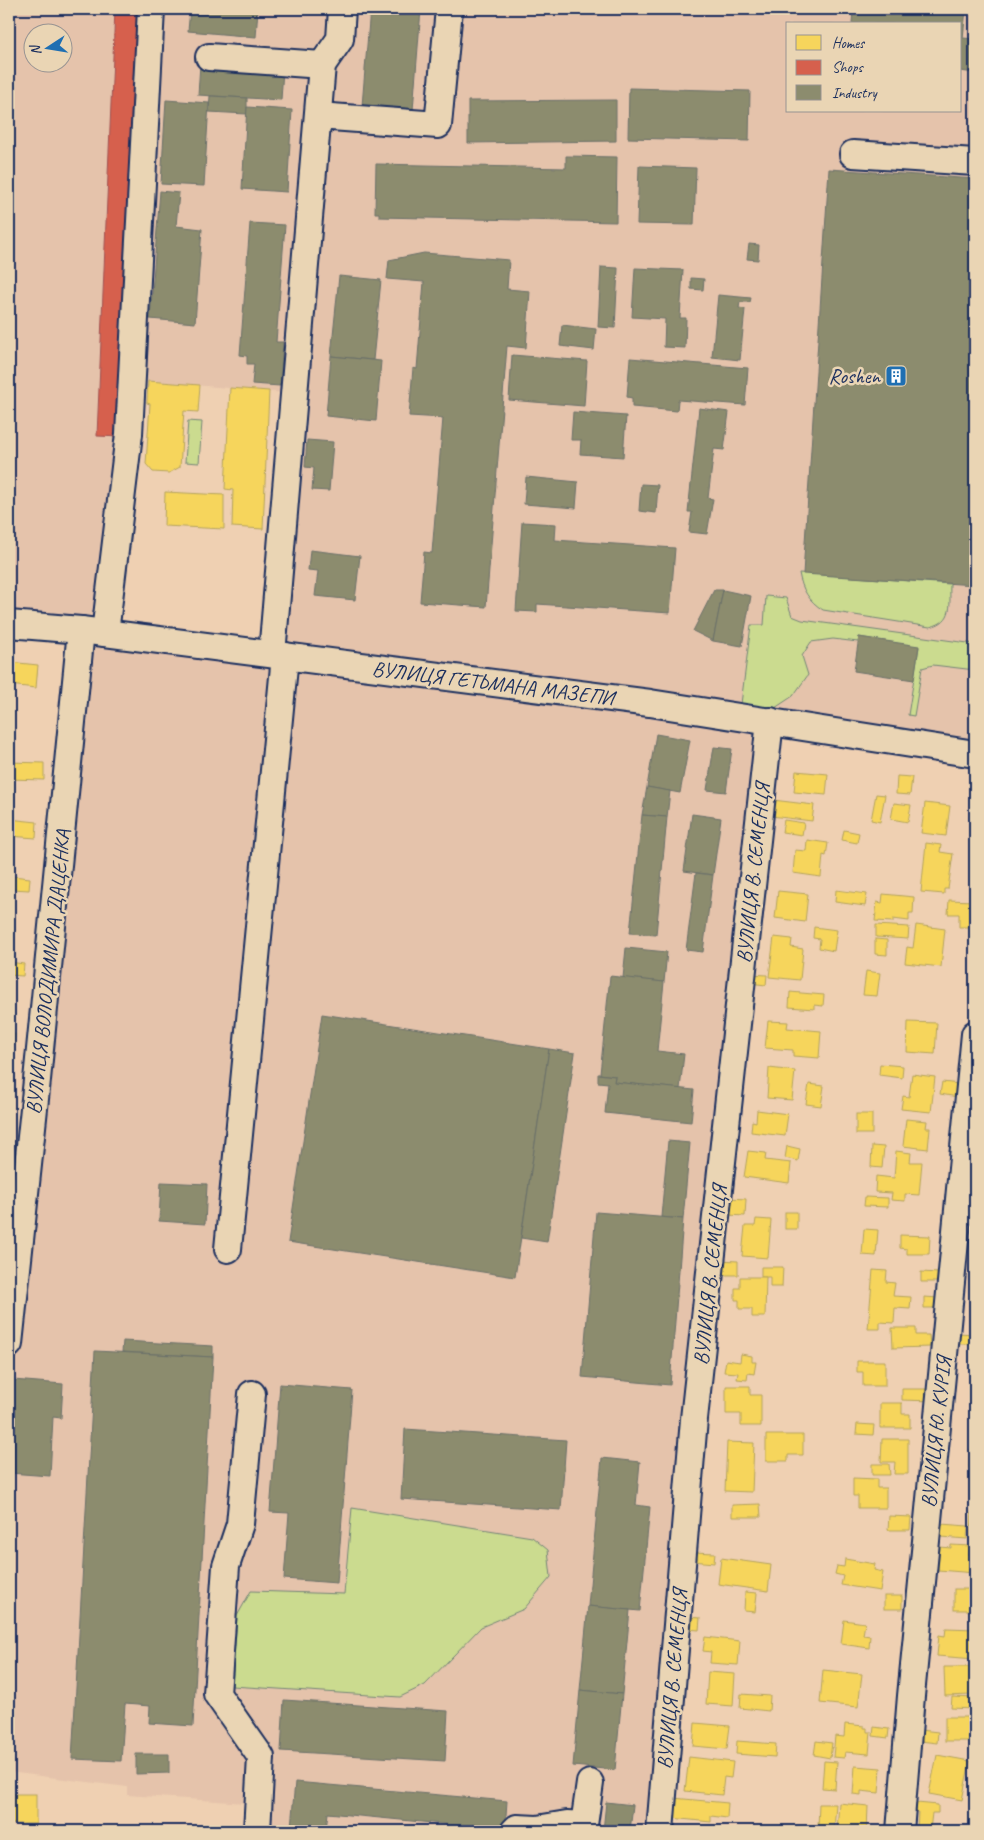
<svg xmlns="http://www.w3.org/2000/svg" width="984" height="1840" viewBox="0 0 984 1840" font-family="Caveat,sans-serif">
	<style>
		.built { fill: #e5c3ab; fill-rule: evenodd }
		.green { fill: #cbdb8f; stroke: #738576 }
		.homes { fill: #f6d55c; stroke: #b4a35d }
		.shops { fill: #d6604d; stroke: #9e5152 }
		.industry { fill: #8c8c6e; stroke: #6a7069 }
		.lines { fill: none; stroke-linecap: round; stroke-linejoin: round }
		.minor-casing { stroke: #1b2f5e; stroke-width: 30 }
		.minor { stroke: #ead5b4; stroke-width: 26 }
		.labels { text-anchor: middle; stroke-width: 5; stroke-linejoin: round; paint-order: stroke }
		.poi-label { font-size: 21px; fill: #1b2f5e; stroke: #ead5b4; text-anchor: end }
		.street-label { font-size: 21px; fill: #1b2f5e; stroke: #ead5b4 }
	</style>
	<rect width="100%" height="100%" fill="#efd0b2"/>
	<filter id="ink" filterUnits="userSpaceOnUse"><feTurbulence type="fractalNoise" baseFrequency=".02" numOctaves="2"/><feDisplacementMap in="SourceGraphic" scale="10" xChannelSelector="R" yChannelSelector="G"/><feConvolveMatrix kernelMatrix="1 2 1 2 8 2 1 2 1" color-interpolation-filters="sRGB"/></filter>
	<g filter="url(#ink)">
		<path class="built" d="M9,9h135l-39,624 180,10 23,-248 -170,-15 24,-371h813v733l-215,-10 -108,1099h-407l1,-28 -119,-8v-8l-118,-15v-409l72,-733 -72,-6zM788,24h172v87h-172zM32,32h30v30h-30z"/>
		<g class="green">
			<polygon points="188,421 202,422 199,463 185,462"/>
			<path d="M799,573l151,11c-1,20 5,37 -20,43l-107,-17c-14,-9 -21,-20 -24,-37z"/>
			<polygon points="766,596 786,598 792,616 802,620 975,644 975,670 933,665 922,668 914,716 908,715 919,647 859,637 858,642 833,639 811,642 802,656 808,675 793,696 775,708 741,704 751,625 764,625"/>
			<polygon points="352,1508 532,1537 548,1550 551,1577 524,1609 481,1627 425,1685 400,1697 232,1686 237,1616 251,1591 344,1594"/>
		</g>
		<g class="homes">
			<polygon points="148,381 200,385 198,412 184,411 180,467 169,473 153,472 146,464 150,404 147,403"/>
			<polygon points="230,388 269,391 263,529 232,527 233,490 225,489"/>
			<polygon points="165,492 224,495 224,529 164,526"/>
			<polygon points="9,662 38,665 36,688 9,685"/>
			<polygon points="9,762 44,763 44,780 9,779"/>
			<polygon points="796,771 828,774 826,795 794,792"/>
			<polygon points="897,776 912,777 910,795 896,794"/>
			<polygon points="876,794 885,795 880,822 871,820"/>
			<polygon points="773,800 814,805 812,821 771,816"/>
			<polygon points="894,803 911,805 908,822 891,819"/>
			<polygon points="925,803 950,806 946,836 921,833"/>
			<polygon points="9,819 37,822 36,838 9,836"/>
			<polygon points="784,820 804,823 802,835 782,832"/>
			<polygon points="844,830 859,833 857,843 842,840"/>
			<polygon points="807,840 828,843 826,856 823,855 821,877 793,873 795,850 806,851"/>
			<polygon points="926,843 941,845 940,852 953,854 948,889 944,889 944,894 921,892"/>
			<polygon points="13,876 30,878 29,890 12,889"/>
			<polygon points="836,890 867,894 865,906 835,902"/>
			<polygon points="778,891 808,894 805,922 775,918"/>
			<polygon points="883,894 914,897 913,913 909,913 909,921 893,919 893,922 875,921 877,902 882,903"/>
			<polygon points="949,900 973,901 972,907 975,907 975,927 959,927 959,914 948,914"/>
			<polygon points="876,925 909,927 908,939 876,937"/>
			<polygon points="916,925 945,929 941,967 905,963 907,947 913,948"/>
			<polygon points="814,927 837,930 834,951 819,948 820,939 813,938"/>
			<polygon points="774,937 792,939 791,947 803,949 800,980 769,977"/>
			<polygon points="875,939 887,940 887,955 875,954"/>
			<polygon points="9,962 24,964 23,976 9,975"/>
			<polygon points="866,971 880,973 877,996 863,995"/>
			<polygon points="750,974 767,975 766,985 749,983"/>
			<polygon points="790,992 824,995 823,1006 814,1005 814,1009 789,1007"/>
			<polygon points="768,1021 788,1022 787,1028 821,1031 819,1058 793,1056 793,1050 765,1048"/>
			<polygon points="908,1022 937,1023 935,1054 907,1052"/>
			<polygon points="9,1034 15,1034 14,1045 9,1045"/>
			<polygon points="880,1064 903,1066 902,1078 879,1075"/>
			<polygon points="769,1068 795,1071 792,1100 767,1098"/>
			<polygon points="912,1074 935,1077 931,1112 901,1109 903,1096 909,1097"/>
			<polygon points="942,1082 960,1084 958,1097 940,1094"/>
			<polygon points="809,1084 824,1086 821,1106 806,1104"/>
			<polygon points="757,1110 788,1114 785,1136 751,1132 752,1121 756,1122"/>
			<rect x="856" y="1114" width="16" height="20"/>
			<polygon points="906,1119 927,1121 926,1128 930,1128 928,1149 903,1146"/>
			<polygon points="787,1146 800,1149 798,1161 785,1158"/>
			<polygon points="872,1146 884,1147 882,1168 871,1167"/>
			<polygon points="748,1151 766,1153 765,1160 791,1163 789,1183 744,1177"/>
			<polygon points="896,1151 911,1153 910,1162 922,1162 919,1195 905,1194 905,1201 891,1200 892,1193 875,1192 876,1176 894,1178"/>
			<polygon points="865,1197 888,1198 888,1207 864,1206"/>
			<polygon points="729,1198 746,1199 745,1216 728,1215"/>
			<rect x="785" y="1212" width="12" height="17"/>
			<polygon points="756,1219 771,1220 768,1258 742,1256 745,1226 755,1226"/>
			<polygon points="864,1229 878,1230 876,1256 862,1255"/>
			<polygon points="900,1235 930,1236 929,1254 907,1254 907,1249 900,1248"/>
			<polygon points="719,1260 738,1261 738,1275 718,1275"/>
			<polygon points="761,1267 783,1267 782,1287 770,1287 770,1277 761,1277"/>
			<polygon points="873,1270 887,1271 886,1282 895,1283 893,1296 911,1297 910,1309 895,1308 894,1323 880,1322 880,1329 868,1329"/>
			<polygon points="921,1272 938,1273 937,1282 921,1282"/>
			<polygon points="740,1277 766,1277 765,1317 752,1317 752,1309 739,1309 739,1300 735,1300 735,1288 740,1288"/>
			<polygon points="924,1297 939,1298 939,1308 924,1308"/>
			<polygon points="892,1328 916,1328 916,1335 929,1335 930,1347 893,1348"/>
			<polygon points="958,1333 975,1334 975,1344 957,1344"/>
			<polygon points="741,1354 752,1356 752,1362 756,1362 754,1374 748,1373 747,1380 737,1379 738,1373 724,1372 726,1360 740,1362"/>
			<polygon points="857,1361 885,1361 885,1386 863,1386 863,1372 857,1372"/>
			<polygon points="726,1386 750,1386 750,1395 761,1395 761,1426 741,1426 741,1414 726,1414"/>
			<polygon points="902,1389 933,1389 933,1401 902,1400"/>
			<polygon points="880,1403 902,1403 902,1414 910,1414 910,1428 880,1428"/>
			<polygon points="857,1424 874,1425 873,1435 856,1434"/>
			<polygon points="766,1435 803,1435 803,1455 788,1455 788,1461 766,1461"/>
			<polygon points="882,1439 908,1439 908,1474 894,1474 895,1462 881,1462"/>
			<polygon points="727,1442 754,1443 752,1492 725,1491"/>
			<polygon points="970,1449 975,1449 975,1468 969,1468"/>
			<polygon points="872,1464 889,1464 890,1475 872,1475"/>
			<polygon points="853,1478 877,1479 877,1488 886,1488 886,1508 858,1508 858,1496 853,1496"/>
			<polygon points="760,1504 761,1517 732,1517 732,1505"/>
			<polygon points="972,1510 975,1510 975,1538 971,1538"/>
			<polygon points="889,1516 911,1517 910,1530 888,1530"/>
			<polygon points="941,1524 968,1526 967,1539 941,1537"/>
			<polygon points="951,1545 970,1546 969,1555 975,1556 975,1573 938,1570 940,1547 951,1548"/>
			<polygon points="693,1552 715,1553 714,1563 692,1561"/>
			<polygon points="721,1558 771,1565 768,1591 718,1584"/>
			<polygon points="845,1559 875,1564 874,1570 883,1572 880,1591 841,1585 843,1576 835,1574 837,1566 844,1567"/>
			<rect x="954" y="1589" width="21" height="21"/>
			<polygon points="745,1592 757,1593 755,1612 744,1611"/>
			<rect x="884" y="1596" width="18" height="13"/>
			<polygon points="687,1617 700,1618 699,1630 687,1629"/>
			<polygon points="844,1620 865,1623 863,1635 870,1636 869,1648 841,1644"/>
			<polygon points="946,1628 975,1629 975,1659 937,1656 939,1635 945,1636"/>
			<polygon points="705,1637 740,1641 738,1665 710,1663 711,1652 703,1651"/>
			<polygon points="944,1667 971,1667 972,1695 945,1696"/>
			<polygon points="823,1670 862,1674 858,1707 820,1703"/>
			<polygon points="708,1672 735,1674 733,1706 706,1704"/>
			<polygon points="741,1694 770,1696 769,1711 740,1708"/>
			<polygon points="952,1697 975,1698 975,1709 951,1708"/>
			<rect x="945" y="1717" width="26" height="24"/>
			<polygon points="695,1723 730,1726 727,1749 693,1746"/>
			<polygon points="845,1724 864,1726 864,1728 867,1728 867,1732 871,1732 869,1754 845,1752 844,1758 833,1757 835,1736 844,1737"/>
			<polygon points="874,1727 889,1729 888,1738 873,1736"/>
			<polygon points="921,1730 938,1732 937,1743 920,1741"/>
			<polygon points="737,1741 776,1744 775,1757 736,1754"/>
			<polygon points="816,1741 832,1743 830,1758 814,1755"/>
			<polygon points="974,1750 975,1750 975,1779 973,1779"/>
			<polygon points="937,1755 970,1761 962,1800 929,1794"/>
			<polygon points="689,1757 733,1762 731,1778 724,1777 722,1795 685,1791"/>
			<polygon points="824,1761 837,1762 835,1789 822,1788"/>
			<polygon points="855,1766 881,1768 879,1793 861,1791 861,1795 853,1794"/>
			<rect x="9" y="1794" width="27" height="30"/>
			<polygon points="673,1798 728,1803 727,1818 711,1816 711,1822 671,1818"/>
			<polygon points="839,1803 868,1806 867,1831 837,1831"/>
			<polygon points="917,1803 938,1805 938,1813 932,1813 930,1830 932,1831 917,1831 918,1812 916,1811"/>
			<polygon points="819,1804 836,1804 834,1829 818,1828"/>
		</g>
		<polygon class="shops" points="115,9 140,9 122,437 97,436"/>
		<g class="industry">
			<polygon points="190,9 258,9 256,37 188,31"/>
			<polygon points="370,9 421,9 413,110 362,106"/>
			<polygon points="853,9 966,9 963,38 975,39 975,73 960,71 960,24 852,24"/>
			<polygon points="200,64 283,69 281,100 198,95"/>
			<polygon points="629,88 750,91 749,141 628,138"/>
			<polygon points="210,96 247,98 247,114 209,112"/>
			<polygon points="166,100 209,103 204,186 161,184"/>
			<polygon points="616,100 616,141 468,143 468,101"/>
			<polygon points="247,107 292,110 287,192 242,189"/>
			<polygon points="566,156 617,157 616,222 379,217 379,213 375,213 376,164 566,168"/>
			<polygon points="639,166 696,168 694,225 637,224"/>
			<polygon points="829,169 975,179 975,585 803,574"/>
			<polygon points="160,191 179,193 176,226 202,229 195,323 150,319"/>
			<polygon points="250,223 285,225 276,342 283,342 280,386 252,384 254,364 247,364 247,356 240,355"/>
			<polygon points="749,244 759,245 758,260 747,259"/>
			<polygon points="424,253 509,260 507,289 530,291 526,348 507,346 486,607 420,602 424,552 432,553 443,418 409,416 413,368 417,369 424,282 387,279 389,260"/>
			<polygon points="601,267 618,268 615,328 598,327"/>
			<polygon points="635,268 683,270 680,318 686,318 685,348 664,347 665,319 632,317"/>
			<polygon points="339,276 381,280 373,360 331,356"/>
			<polygon points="691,278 704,279 703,290 691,289"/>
			<polygon points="718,295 751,298 750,302 740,302 739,308 745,309 740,360 712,357"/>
			<polygon points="562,325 596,329 594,350 560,346"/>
			<polygon points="512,355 587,361 584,406 509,400"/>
			<polygon points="331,356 381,361 376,421 326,416"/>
			<polygon points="630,358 748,368 745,405 678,400 677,411 632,407 632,398 627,397"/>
			<polygon points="699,408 729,412 724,450 714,449 708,498 713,499 707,534 689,532 692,512 688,512"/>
			<polygon points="573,412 626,416 623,457 580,454 581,440 571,440"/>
			<polygon points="307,440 333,442 329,491 312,490 314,468 305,467"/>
			<polygon points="526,477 578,482 576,508 524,504"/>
			<polygon points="641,484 658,485 656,513 639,511"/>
			<polygon points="522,522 556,524 555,540 675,548 670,613 537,604 537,612 516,611"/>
			<polygon points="310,550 360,556 355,600 315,596 318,571 308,570"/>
			<polygon points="714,590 723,590 713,641 693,631"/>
			<polygon points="723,590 751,596 742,646 713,641"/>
			<polygon points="859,637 919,646 914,680 854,671"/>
			<polygon points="656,734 690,740 680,793 647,787"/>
			<polygon points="714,747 732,749 726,792 707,790"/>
			<polygon points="647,787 670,791 667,817 642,815"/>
			<polygon points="692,814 721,818 713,875 684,871"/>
			<polygon points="642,815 667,817 656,935 630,933"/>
			<polygon points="696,873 713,875 703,952 686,950"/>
			<polygon points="626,948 667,952 664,982 623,978"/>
			<polygon points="610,976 664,982 657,1051 684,1054 680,1089 614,1082 615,1076 600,1074"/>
			<polygon points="322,1014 549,1049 515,1277 288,1242"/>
			<polygon points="549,1049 575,1053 547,1242 521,1238"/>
			<polygon points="598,1074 615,1076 614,1082 694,1090 691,1122 605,1113 608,1083 598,1082"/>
			<polygon points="668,1141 690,1143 683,1219 661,1217"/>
			<polygon points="161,1182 207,1184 205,1224 159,1221"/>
			<polygon points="596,1212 683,1219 670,1385 582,1377"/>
			<polygon points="123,1341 213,1346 213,1357 122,1352"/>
			<polygon points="95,1351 213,1357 193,1726 149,1723 150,1706 125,1704 121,1761 72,1759"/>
			<polygon points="13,1380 63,1384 61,1418 53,1417 50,1476 9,1473"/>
			<polygon points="280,1384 352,1390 337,1583 284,1579 289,1513 270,1512"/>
			<polygon points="405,1429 566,1440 561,1510 401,1499"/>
			<polygon points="602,1458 640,1462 636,1505 650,1507 640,1611 588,1606"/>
			<polygon points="588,1606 630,1610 622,1694 580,1690"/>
			<polygon points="580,1690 622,1694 615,1770 573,1766"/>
			<polygon points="284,1700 448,1711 445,1761 281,1751"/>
			<polygon points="136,1754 169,1754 169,1773 136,1774"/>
			<polygon points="295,1782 507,1801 505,1830 328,1813 326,1830 291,1827"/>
			<polygon points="606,1802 633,1805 630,1831 603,1831"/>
		</g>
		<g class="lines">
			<g class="minor-casing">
				<g id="minor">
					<polyline points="209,57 322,65"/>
					<polyline points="318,116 438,125 449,9"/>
					<polyline points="853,154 975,162"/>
					<polyline points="9,624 81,630 650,703 975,754"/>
					<polyline points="105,633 129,434 151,9"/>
					<polyline points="272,654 322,65 340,39 342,9"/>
					<polyline points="228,1249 285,656"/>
					<polyline points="9,1344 37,1080 81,630"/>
					<polyline points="252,1394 240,1524 226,1566 217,1694 261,1757 257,1831"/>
					<polyline points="514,1831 517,1828 537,1829 567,1824 584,1825 590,1783"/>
					<polyline points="660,1831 694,1419 770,721"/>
					<polyline points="900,1831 911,1696 975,1034"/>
				</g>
			</g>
			<use href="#minor" class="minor"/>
		</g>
	</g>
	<defs>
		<g id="building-square" transform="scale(1.125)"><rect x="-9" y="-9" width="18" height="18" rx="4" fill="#1f6fb2" stroke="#ead5b4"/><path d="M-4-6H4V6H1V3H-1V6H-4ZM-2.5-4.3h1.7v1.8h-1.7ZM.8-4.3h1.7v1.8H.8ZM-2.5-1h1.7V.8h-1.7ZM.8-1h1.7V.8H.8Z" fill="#fff"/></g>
	</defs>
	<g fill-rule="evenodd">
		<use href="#building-square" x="896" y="376"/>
	</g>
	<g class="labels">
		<g class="poi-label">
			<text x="880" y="383">Roshen</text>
		</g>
		<g class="street-label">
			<text transform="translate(493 683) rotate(7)" y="7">ВУЛИЦЯ ГЕТЬМАНА МАЗЕПИ</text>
			<text transform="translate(753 873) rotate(-84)" y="7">ВУЛИЦЯ В. СЕМЕНЦЯ</text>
			<text transform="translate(48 972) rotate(-84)" y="7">ВУЛИЦЯ ВОЛОДИМИРА ДАЦЕНКА</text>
			<text transform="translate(710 1275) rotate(-84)" y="7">ВУЛИЦЯ В. СЕМЕНЦЯ</text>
			<text transform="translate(936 1432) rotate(-84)" y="7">ВУЛИЦЯ Ю. КУРІЯ</text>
			<text transform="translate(672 1679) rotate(-85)" y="7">ВУЛИЦЯ В. СЕМЕНЦЯ</text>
		</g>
	</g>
	<rect width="984" height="1840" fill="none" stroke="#ead5b4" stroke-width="30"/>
	<rect x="15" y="15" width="954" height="1810" fill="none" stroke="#1b2f5e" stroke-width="2" filter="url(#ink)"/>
	<rect x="786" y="22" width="175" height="90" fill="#ead5b4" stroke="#979392"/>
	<rect x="796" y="35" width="25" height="15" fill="#f6d55c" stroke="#979392"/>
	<text x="832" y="48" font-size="15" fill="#1b2f5e">Homes</text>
	<rect x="796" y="60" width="25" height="15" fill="#d6604d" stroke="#979392"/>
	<text x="832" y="72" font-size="15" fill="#1b2f5e">Shops</text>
	<rect x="796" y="85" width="25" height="15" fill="#8c8c6e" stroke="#979392"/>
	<text x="832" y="98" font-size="15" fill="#1b2f5e">Industry</text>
	<g transform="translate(48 48) rotate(258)"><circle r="24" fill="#ead5b4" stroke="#979392"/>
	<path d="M0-4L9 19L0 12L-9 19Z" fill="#1f6fb2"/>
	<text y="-8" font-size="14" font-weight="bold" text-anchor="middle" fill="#1b2f5e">N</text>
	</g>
</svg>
